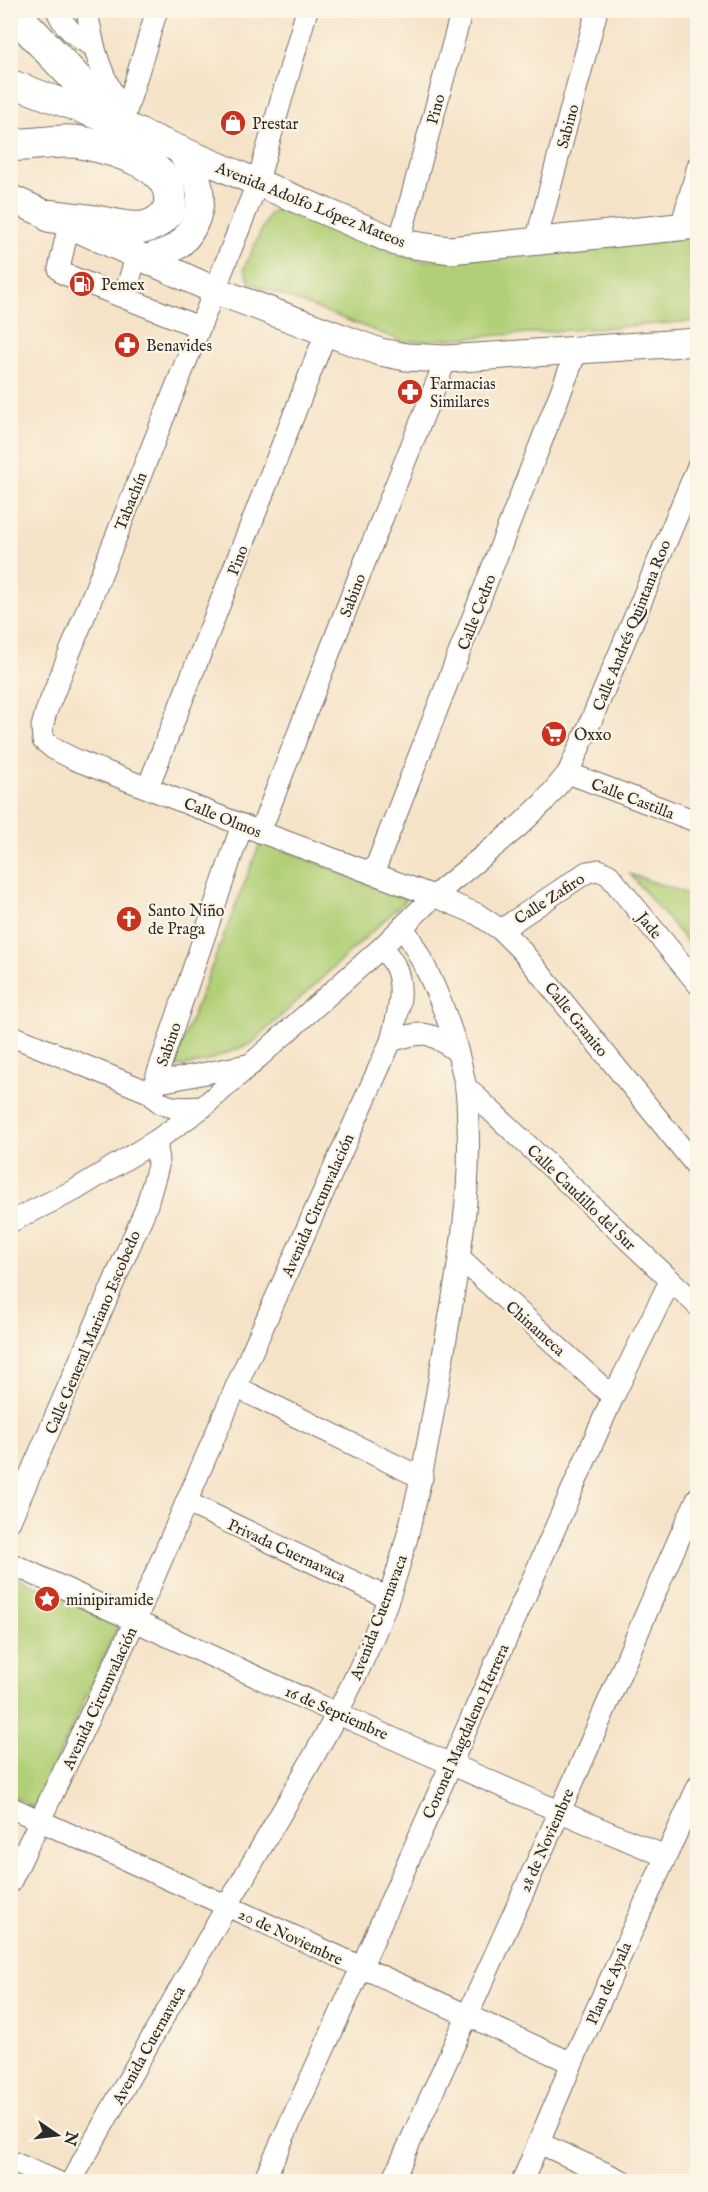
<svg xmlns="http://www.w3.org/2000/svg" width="708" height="2192" viewBox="0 0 708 2192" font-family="'IM FELL English',serif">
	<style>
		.green { fill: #b0cf76; stroke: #6e7d50; stroke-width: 1.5 }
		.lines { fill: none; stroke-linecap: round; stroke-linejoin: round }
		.minor-casing { stroke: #726b62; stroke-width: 23 }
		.major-casing { stroke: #726b62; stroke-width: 29 }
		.highway-casing { stroke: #726b62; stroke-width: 34 }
		.minor { stroke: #fff; stroke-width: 21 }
		.major { stroke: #fff; stroke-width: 27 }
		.highway { stroke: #fff; stroke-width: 32 }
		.labels { text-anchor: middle; stroke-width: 4.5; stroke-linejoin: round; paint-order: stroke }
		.street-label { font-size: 16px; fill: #2b2b2b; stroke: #fcf5e5 }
		.poi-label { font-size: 16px; fill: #2b2b2b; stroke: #fcf5e5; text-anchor: start }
	</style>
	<rect width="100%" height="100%" fill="#fcf5e5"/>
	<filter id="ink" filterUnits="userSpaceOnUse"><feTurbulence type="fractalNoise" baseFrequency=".0167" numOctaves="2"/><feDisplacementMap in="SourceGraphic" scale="12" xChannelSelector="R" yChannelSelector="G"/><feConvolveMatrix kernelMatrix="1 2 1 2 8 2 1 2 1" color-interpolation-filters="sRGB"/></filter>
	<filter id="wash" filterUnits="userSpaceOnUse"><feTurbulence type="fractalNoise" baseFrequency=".008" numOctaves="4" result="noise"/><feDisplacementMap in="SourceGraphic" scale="24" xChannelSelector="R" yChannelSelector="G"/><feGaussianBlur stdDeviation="1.35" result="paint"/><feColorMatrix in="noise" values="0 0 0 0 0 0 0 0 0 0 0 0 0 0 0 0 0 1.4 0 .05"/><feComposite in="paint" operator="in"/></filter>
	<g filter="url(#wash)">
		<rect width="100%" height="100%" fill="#f5e3c8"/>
		<g class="green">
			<polygon points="284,207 394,253 422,261 697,237 697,321 404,342 250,283 244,268 270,212"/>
			<polygon points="261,841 407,899 252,1043 204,1062 172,1068"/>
			<polygon points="630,874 697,897 697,954"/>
			<polygon points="11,1574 119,1624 35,1808 11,1796"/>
		</g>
	</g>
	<g filter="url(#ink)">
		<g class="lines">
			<g class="minor-casing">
				<g id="minor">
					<path d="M57,10c6,16 20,29 35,35"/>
					<path d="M87,10c7,45 15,67 38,105v4"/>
					<polyline points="307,10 257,184 46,712 42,727 43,740 54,749 76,760 260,832 434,896 477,914 501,930 521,950 698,1168"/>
					<polyline points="125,115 157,10"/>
					<polyline points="69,224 59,269 64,274 199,327"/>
					<polyline points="681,227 698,166"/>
					<polyline points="536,241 597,10"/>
					<polyline points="399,243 462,10"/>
					<polyline points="124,297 137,254"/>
					<polyline points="568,773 698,822"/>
					<polyline points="148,787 326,333"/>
					<polyline points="260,832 354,589 446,359"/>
					<polyline points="373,874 577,350"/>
					<polyline points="501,930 587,872 599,870 609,875 698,984"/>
					<path d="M10,1035l141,58c11,18 34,15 52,14"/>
					<path d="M391,1041c33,-11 39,-10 66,11"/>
					<polyline points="155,1083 252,1064"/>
					<polyline points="466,1087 698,1306"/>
					<polyline points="151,1093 242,825"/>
					<polyline points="10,1222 75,1190 157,1140 203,1107 382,947 434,896 518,827 544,802 568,773 588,728 698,466"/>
					<polyline points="460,1258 613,1397"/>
					<polyline points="236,1387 422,1478"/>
					<polyline points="186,1502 388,1598"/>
					<polyline points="10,1521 146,1208 158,1166 157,1140"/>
					<path d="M10,1563c217,101 434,201 655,293"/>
					<polyline points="10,1807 572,2063"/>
					<path d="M10,1883l125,-262 101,-234 155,-346c6,-24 15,-51 4,-75 -3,-7 -9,-13 -13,-19"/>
					<polyline points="539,2143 625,2182"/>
					<polyline points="10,2161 58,2182"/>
					<path d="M71,2182c57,-102 113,-203 172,-303 53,-93 111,-183 147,-285 30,-88 43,-181 59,-273 11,-65 22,-129 19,-196 -1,-14 0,-28 -3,-41 -10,-55 -34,-110 -62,-158"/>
					<polyline points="263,2182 361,1968 613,1397 670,1281"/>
					<path d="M392,2182c55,-124 112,-246 167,-369 48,-104 90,-211 139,-316"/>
					<polyline points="522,2182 572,2063 698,1786"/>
				</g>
			</g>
			<g class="major-casing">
				<g id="major">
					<polyline points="10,83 118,123 399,243 450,250 698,225"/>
					<polyline points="10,198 214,290 380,352 406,357 446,359 698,342"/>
					<path d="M146,259c10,-4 22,-7 31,-13 17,-12 28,-42 21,-63 -4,-11 -12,-22 -18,-33"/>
				</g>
			</g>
			<g class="highway-casing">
				<g id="highway">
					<polyline points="11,10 118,123"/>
					<path d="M10,145c25,1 49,-7 74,-2 29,6 91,22 86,60 -1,13 -13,21 -25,24 -12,3 -28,-2 -41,-4 -18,-3 -36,-5 -54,-7"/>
				</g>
			</g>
			<use href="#minor" class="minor"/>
			<use href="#major" class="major"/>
			<use href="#highway" class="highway"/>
		</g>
	</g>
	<defs>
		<g id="shop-disc" transform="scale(1.35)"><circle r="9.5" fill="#c8321e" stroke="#fcf5e5"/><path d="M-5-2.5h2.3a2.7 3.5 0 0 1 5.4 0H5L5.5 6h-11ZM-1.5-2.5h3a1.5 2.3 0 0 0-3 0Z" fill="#fff"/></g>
		<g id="fuel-disc" transform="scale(1.35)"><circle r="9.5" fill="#c8321e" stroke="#fcf5e5"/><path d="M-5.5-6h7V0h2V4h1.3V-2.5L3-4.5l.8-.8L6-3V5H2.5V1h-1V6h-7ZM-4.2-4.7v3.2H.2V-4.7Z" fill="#fff"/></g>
		<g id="pharmacy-disc" transform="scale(1.35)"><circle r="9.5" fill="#c8321e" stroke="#fcf5e5"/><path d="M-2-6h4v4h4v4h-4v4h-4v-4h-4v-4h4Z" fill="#fff"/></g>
		<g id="supermarket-disc" transform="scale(1.35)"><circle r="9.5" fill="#c8321e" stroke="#fcf5e5"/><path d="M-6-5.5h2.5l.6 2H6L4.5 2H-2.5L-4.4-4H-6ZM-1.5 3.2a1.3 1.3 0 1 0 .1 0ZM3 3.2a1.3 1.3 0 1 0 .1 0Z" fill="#fff"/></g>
		<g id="church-disc" transform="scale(1.35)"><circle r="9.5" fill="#c8321e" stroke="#fcf5e5"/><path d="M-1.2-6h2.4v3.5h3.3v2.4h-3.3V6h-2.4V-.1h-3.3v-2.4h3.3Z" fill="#fff"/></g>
		<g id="sight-disc" transform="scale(1.35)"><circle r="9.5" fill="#c8321e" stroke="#fcf5e5"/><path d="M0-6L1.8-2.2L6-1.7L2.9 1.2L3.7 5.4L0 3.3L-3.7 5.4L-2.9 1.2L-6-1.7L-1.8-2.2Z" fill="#fff"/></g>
	</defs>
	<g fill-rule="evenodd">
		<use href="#shop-disc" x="233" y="123"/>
		<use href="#fuel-disc" x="82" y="284"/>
		<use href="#pharmacy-disc" x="127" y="345"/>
		<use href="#pharmacy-disc" x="410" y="392"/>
		<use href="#supermarket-disc" x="554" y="734"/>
		<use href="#church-disc" x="129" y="919"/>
		<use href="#sight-disc" x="47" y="1599"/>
	</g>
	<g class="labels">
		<g class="street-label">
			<text transform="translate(435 109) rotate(-75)" y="6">Pino</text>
			<text transform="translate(567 126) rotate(-75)" y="6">Sabino</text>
			<text transform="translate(311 204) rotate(22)" y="6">Avenida Adolfo López Mateos</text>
			<text transform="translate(130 501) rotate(-68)" y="6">Tabachín</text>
			<text transform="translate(237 560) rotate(-69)" y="6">Pino</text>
			<text transform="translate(352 595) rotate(-69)" y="6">Sabino</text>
			<text transform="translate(476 612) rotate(-69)" y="6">Calle Cedro</text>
			<text transform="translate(631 625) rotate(-68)" y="6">Calle Andrés Quintana Roo</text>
			<text transform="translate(633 798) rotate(21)" y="6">Calle Castilla</text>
			<text transform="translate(223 817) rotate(22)" y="6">Calle Olmos</text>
			<text transform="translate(549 898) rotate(-33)" y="6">Calle Zafiro</text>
			<text transform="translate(650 925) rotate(51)" y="6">Jade</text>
			<text transform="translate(577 1019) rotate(51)" y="6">Calle Granito</text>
			<text transform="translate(168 1044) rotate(-71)" y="6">Sabino</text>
			<text transform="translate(582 1197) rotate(44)" y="6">Calle Caudillo del Sur</text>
			<text transform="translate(317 1205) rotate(-66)" y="6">Avenida Circunvalación</text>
			<text transform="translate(536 1328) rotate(42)" y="6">Chinameca</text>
			<text transform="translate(92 1332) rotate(-67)" y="6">Calle General Mariano Escobedo</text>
			<text transform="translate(287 1550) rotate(25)" y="6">Privada Cuernavaca</text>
			<text transform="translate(378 1617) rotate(-69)" y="6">Avenida Cuernavaca</text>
			<text transform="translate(99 1698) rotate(-65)" y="6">Avenida Circunvalación</text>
			<text transform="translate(337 1712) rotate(24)" y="6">16 de Septiembre</text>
			<text transform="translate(465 1731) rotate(-66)" y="6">Coronel Magdaleno Herrera</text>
			<text transform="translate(546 1840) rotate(-66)" y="6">28 de Noviembre</text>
			<text transform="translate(291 1936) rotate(25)" y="6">20 de Noviembre</text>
			<text transform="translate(608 1983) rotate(-66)" y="6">Plan de Ayala</text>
			<text transform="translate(148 2045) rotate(-61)" y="6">Avenida Cuernavaca</text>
		</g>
		<g class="poi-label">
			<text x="252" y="129">Prestar</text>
			<text x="101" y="290">Pemex</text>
			<text x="146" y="351">Benavides</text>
			<text x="430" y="389">Farmacias<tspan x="430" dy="18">Similares</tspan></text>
			<text x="574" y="740">Oxxo</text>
			<text x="148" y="916">Santo Niño<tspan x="148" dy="18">de Praga</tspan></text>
			<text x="66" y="1605">minipiramide</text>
		</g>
	</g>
	<rect width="708" height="2192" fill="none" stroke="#fcf5e5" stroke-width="36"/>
	<g transform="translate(57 2135) rotate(104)" stroke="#fcf5e5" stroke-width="4.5" paint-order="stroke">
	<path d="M0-4.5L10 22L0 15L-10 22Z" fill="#2b2b2b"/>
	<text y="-9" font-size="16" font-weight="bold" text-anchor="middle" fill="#2b2b2b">N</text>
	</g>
</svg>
